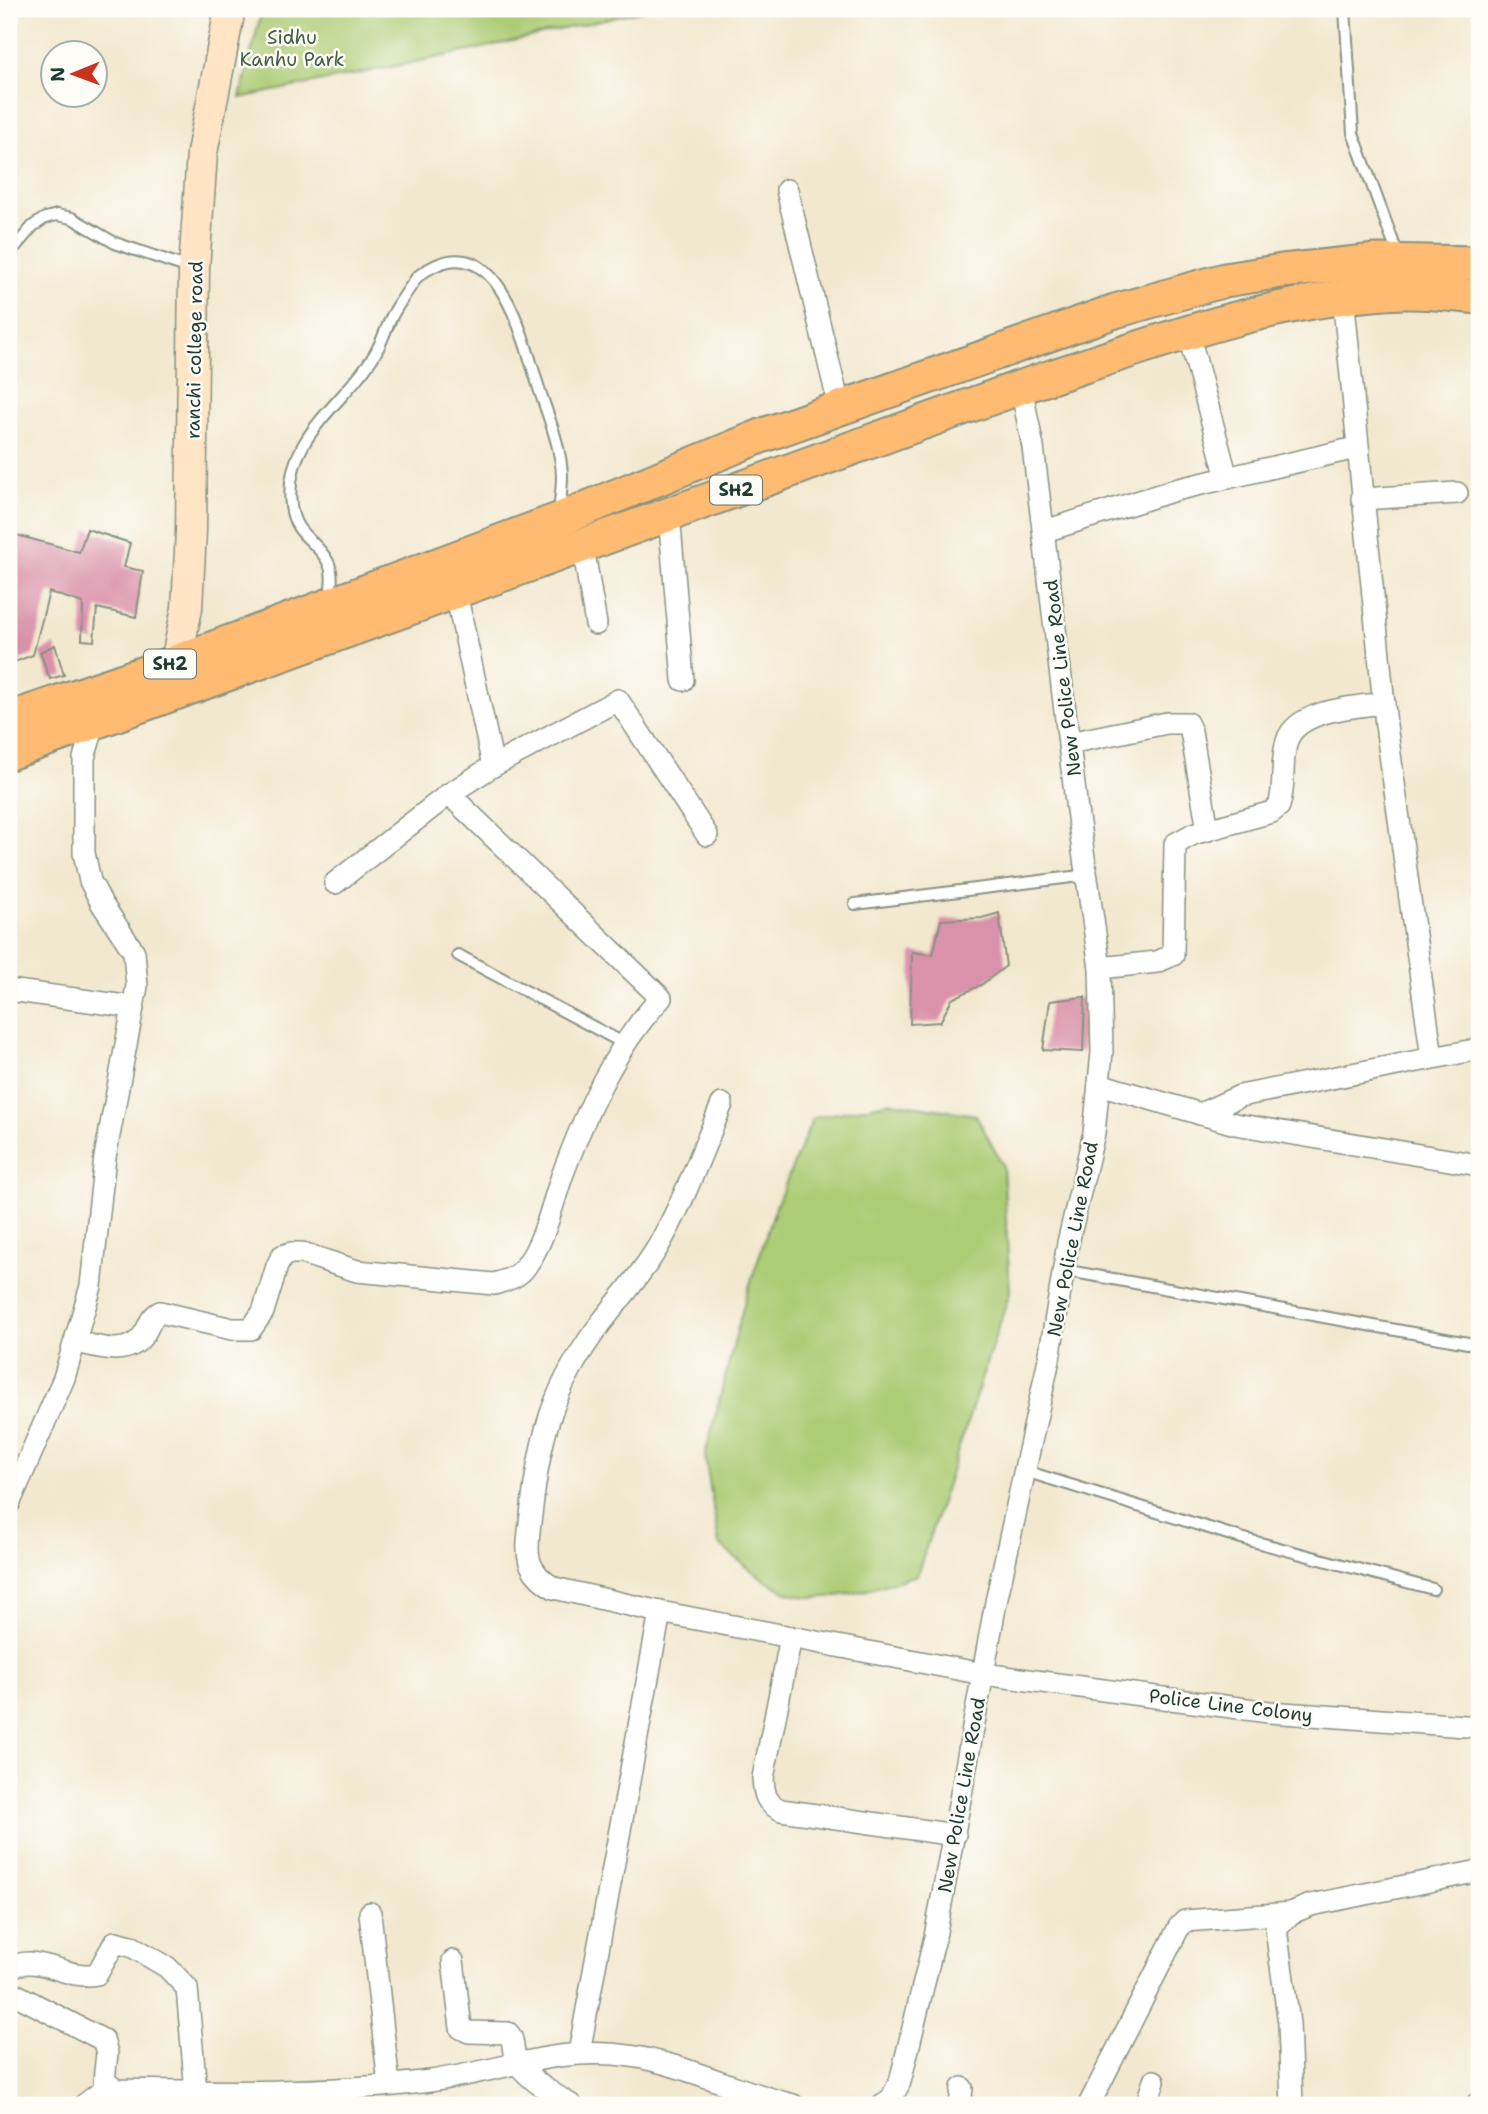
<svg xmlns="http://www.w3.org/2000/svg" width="1488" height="2114" viewBox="0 0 1488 2114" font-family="'Shantell Sans',sans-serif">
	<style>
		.green { fill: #accc74; stroke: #668454; stroke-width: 2 }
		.building { fill: #da92aa }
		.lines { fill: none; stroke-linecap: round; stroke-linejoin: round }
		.lane-casing { stroke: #889282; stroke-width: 14 }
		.street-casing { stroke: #889282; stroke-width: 24 }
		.secondary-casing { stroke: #889282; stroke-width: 33 }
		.primary-casing { stroke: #889282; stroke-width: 37 }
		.lane { stroke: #fff; stroke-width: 10 }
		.street { stroke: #fff; stroke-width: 21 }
		.secondary { stroke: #ffe4c6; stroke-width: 30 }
		.primary { stroke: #febb71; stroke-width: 33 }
		.labels { text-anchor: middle; stroke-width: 5; stroke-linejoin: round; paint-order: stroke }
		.shield { fill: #fdfcf7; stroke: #62766e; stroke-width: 2 }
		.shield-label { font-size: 18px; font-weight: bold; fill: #1f3d34 }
		.park-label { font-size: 19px; fill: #426144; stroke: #fdfcf7 }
		.street-label { font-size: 19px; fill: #1f3d34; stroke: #fdfcf7 }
	</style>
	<rect width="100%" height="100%" fill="#fdfcf7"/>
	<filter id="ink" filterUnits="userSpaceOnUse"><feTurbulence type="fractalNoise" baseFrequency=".0143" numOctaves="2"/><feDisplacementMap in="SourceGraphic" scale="14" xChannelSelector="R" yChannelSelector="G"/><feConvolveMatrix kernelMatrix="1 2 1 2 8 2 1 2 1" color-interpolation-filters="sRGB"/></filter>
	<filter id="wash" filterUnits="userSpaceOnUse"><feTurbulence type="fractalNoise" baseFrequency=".00686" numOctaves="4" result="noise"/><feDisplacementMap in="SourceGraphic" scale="28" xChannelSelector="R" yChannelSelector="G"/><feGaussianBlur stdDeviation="1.57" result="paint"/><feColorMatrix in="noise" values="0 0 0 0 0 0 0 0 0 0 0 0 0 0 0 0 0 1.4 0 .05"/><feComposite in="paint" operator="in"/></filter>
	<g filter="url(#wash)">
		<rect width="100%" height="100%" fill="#f2e8cf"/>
		<g class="green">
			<polygon points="262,9 648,9 474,50 240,98"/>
			<path d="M891,1102l85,13 27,51 7,126 -93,283c-37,11 -78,27 -116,21 -25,-3 -63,-36 -82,-52l-14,-88 41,-160 30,-90 37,-88z"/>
		</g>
		<g id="blocks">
			<g class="building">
				<polygon points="87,529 130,543 124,567 143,571 136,617 97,608 94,641 82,640 83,603 49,592 33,655 9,664 9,533 79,552"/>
				<polygon points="55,645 64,675 50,679 40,652"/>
				<polygon points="999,913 1006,966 981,985 952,999 940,1022 910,1024 912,952 933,955 941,920 982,918"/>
				<polygon points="1085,997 1083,1052 1043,1050 1050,1001"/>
			</g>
		</g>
	</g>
	<g filter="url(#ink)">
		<use href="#blocks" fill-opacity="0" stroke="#889282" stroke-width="2"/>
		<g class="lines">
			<g class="lane-casing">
				<g id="lane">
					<polyline points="1345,9 1353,133 1399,258"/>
					<polyline points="9,254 33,226 45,218 57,215 72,218 115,243 192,269"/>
					<path d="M330,599c1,-11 4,-26 -2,-37 -12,-23 -33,-25 -37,-56 -8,-68 50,-99 82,-149 8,-12 12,-26 18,-39 7,-14 17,-27 26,-41 76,-59 104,53 120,105 9,30 24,62 25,94 0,12 -2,25 -3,37"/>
					<polyline points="855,904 1088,875"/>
					<polyline points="458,955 625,1044"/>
					<polyline points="1063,1270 1468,1343"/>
					<polyline points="1025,1471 1241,1538 1433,1589"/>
				</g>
			</g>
			<g class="street-casing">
				<g id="street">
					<polyline points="787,190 840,409"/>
					<polyline points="1343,296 1386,725 1432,1058"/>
					<polyline points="1188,332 1227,478"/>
					<polyline points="1362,499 1457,493"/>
					<polyline points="669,514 683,680"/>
					<polyline points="1045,531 1175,490 1356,448"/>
					<polyline points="583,547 596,624"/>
					<polyline points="453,579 493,766"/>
					<polyline points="1069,743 1167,723 1187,723 1191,731 1208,830"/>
					<polyline points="335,883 449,794 493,766 618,700 707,835"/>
					<path d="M1100,968l57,-6 16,-7 2,-111 18,-10 79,-22 7,-6c7,-21 1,-44 8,-65 10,-32 70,-34 97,-38"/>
					<polyline points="9,990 133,1007"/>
					<polyline points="1099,1084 1235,1124 1479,1165"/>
					<path d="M722,1104c-20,47 -38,97 -63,141 -16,28 -38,52 -58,78 -49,65 -61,112 -70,192 -4,34 -10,54 23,73l106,24 323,62 286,38 210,15"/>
					<polyline points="1200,1114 1240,1096 1479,1049"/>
					<path d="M77,1342c22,5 52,16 67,-8 6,-9 6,-17 16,-22l72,17h19l12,-17 14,-46 5,-10 9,-3h11l55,18 137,13c13,-4 25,-7 32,-18 19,-26 26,-61 36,-90 24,-64 52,-128 99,-178l-212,-204"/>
					<polyline points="9,1504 64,1378 91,1286 105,1157 137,986 134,952 102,904 90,881 84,853 84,758 94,725"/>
					<path d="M791,1637l-28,141c1,17 3,25 18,32l174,25"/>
					<polyline points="370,1913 389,2085"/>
					<path d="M453,1961l8,67 8,4 39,1c8,8 3,22 10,31 13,17 35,30 53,41"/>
					<path d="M9,1968c32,-16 56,13 88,6l18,-32 16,4 36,21 20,21 9,104"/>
					<path d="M9,1991l94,49 4,13 -3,28 12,9c105,2 210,4 314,-9 68,-9 131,-36 200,-25 51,7 109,36 163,49"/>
					<polyline points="579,2053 660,1612"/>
					<polyline points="84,2105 108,2087"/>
					<polyline points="882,2105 891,2099 900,2082 935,1937 996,1602 1049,1359 1068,1243 1094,1133 1102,1052 1100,968 1077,810 1033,447 1021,387"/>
					<polyline points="960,2105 962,2088"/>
					<polyline points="1089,2105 1179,1927 1185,1921 1291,1913"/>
					<polyline points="1146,2105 1154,2081"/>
					<polyline points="1292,2105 1289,2023 1276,1929 1291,1913 1311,1905 1479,1871"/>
					<polyline points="1476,2105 1479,2102"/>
				</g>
			</g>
			<g class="secondary-casing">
				<polyline id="secondary" points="180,683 176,662 187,608 191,531 194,269 202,153 230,9"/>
			</g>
			<g class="primary-casing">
				<g id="primary">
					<polyline points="9,719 176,662 558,520 761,436 1115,311 1225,280 1282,271 1376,261 1479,263"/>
					<path d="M9,753l1012,-366c125,-41 250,-90 383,-95 25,-1 51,3 75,5"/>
				</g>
			</g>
			<use href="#lane" class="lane"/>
			<use href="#street" class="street"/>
			<use href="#secondary" class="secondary"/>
			<use href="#primary" class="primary"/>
		</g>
	</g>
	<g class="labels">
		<g class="shield">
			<rect x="710" y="475.5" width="52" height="29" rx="5"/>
			<rect x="144" y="649.5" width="52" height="29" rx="5"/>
		</g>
		<g class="shield-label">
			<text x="736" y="496">SH2</text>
			<text x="170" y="670">SH2</text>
		</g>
		<g class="park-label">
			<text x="292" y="44">Sidhu<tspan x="292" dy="22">Kanhu Park</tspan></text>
		</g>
		<g class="street-label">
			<text transform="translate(194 350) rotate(-89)" y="7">ranchi college road</text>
			<text transform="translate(1062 678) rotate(-97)" y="7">New Police Line Road</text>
			<text transform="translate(1072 1239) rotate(-79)" y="7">New Police Line Road</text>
			<text transform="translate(1231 1705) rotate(7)" y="7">Police Line Colony</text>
			<text transform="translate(961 1795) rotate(-80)" y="7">New Police Line Road</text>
		</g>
	</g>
	<rect width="1488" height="2114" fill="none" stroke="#fdfcf7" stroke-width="35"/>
	<g transform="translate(74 74) rotate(269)"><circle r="33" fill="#fdfcf7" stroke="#a4b0a9" stroke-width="2"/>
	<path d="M0-5L12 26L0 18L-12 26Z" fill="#c8321e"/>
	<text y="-10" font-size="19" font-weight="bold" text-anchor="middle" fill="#1f3d34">N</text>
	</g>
</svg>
